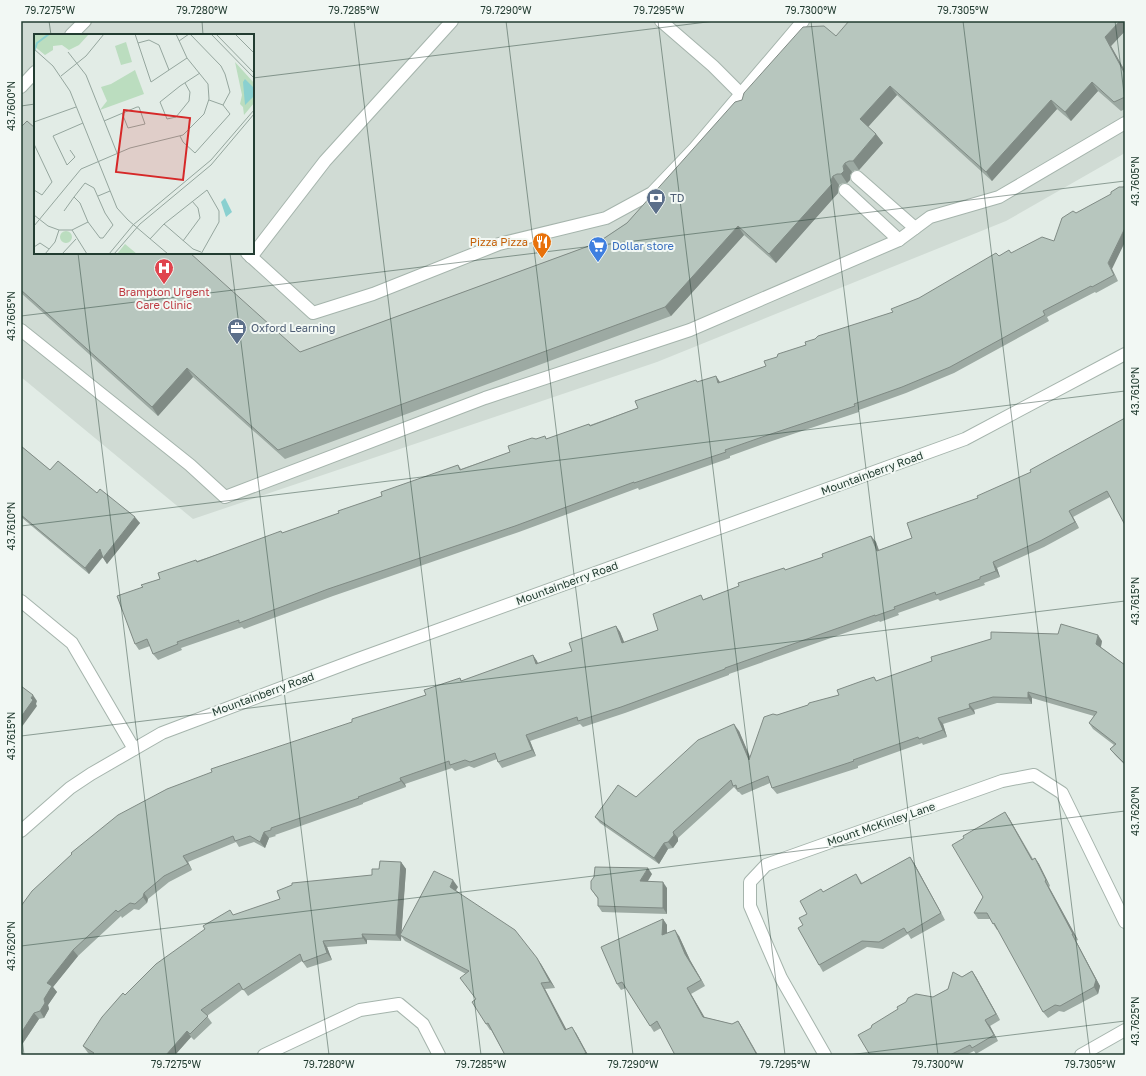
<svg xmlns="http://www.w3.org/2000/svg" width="1146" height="1076" viewBox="0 0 1146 1076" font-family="'Golos Text',sans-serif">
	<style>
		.built { fill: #d0dbd4; fill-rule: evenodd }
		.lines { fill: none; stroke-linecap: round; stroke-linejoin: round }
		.lane-casing { stroke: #a5b4ac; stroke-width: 14 }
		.street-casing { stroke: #a5b4ac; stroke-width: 14 }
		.lane { stroke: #fff; stroke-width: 12 }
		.street { stroke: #fff; stroke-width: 12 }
		.wall { fill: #9daaa3 }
		.shaded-wall { fill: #808b85 }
		.building { fill: #b7c6be; stroke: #808b85 }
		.ticks { fill: none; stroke: #223c31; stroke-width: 1; stroke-opacity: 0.45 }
		.labels { text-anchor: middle; stroke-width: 4; stroke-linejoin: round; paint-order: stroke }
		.service-label { font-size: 11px; fill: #4e5e75; stroke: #f2f8f4; text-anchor: start }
		.food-label { font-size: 11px; fill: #c56008; stroke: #f2f8f4; text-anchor: end }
		.shop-label { font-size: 11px; fill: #366cbe; stroke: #f2f8f4; text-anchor: start }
		.health-label { font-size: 11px; fill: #be3a42; stroke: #f2f8f4 }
		.street-label { font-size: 11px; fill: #223c31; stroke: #f2f8f4 }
		.inset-river { fill: none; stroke: #8ad0d0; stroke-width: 2 }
		.inset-road { fill: none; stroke: #95a69e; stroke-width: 1 }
		.view { fill: #d62828; fill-opacity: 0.15; stroke: #d62828; stroke-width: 2 }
		.inset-edge { fill: none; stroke: #223c31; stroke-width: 2 }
		.neatline { fill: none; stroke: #223c31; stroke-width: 1.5 }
		.ticks-label { font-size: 10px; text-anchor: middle; fill: #223c31 }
	</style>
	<rect width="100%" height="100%" fill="#e2ece6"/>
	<path class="built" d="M21,21h1104v132l-119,68 -349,141 -464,157 -172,-142zM35,35h218v218h-218z"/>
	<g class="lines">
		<g class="lane-casing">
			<g id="lane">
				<polyline points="661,21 713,66 740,93 742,100"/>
				<polyline points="71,35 85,21"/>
				<polyline points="21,87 35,72"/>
				<polyline points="857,177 915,228"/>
				<polyline points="845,190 899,240"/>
				<polyline points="247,253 313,313 373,294 499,244 606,218 652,193 695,148 803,21"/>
				<polyline points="251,257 325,161 452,21"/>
				<polyline points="21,330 190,465 225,497 485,398 690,330 899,240 930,217 999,197 1125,123"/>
			</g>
		</g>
		<g class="street-casing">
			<g id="street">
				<polyline points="21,601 72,643 134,749"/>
				<polyline points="21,831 70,788 91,774 162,733 358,659 965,439 1125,354"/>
				<polyline points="264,1055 360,1010 399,1004 423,1024 439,1055"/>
				<polyline points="825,1055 781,978 750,906 750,882 766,865 1002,781 1034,775 1062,793 1125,922"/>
				<polyline points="1081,1055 1125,1030"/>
			</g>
		</g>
		<use href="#lane" class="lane"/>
		<use href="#street" class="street"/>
	</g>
	<g class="wall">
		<polygon points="1125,21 1125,31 1111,46 1125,71 1125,109 1121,111 1098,91 1071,121 1057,109 992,181 897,95 868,127 876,134 883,143 859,170 855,170 852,172 850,175 850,180 847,183 843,183 839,185 838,189 838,193 776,263 744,235 671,316 285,459 193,377 158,416 21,293 21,127 35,128 300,352 597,243 627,223 742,100 836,36"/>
		<polygon points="1011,253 1112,269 1118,281 1096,293 1095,292 1047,317 1049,321 954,373 906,393 859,410 859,412 772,441 730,456 730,458 639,490 638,488 519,532 333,596 244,629 242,627 181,648 182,650 158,660 153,654 150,646 139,650 135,644 142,587 141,585 160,579 197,561 283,533 339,513 458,465 461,469 510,452 536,439 547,439 589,424 590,425 638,408 698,382 720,382 766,366 777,357 806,345 893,312 999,256"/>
		<polygon points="1125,418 1110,497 1073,517 1079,528 1044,547 997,568 1000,577 984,583 985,585 940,601 938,599 898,613 899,615 880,622 879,621 729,674 729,675 625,713 583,727 580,724 530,741 536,756 502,768 498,762 497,759 474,768 469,766 455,771 452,768 405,784 406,787 363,803 363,804 275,835 276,836 269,838 265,848 254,842 239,847 236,842 188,862 192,870 169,882 148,899 147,903 139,910 134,909 122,918 121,916 78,956 53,987 57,992 48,1005 49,1009 44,1018 39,1019 21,1046 21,906 352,722 426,695 460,678 462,681 533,655 538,663 572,651 616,626 620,632 624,642 658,630 704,599 823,557 871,536 876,542 879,550 912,538 978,498 1031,472"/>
		<polygon points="21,446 50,470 97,493 140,523 107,564 103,557 89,574 21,517"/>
		<polygon points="1102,641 1101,647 1125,665 1125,765 1115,755 1110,749 1114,745 1093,729 1089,723 1094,716 1032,698 1032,704 997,703 974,710 975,714 943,724 947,737 923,745 922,743 858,766 858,768 777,794 772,788 770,783 742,795 739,792 738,792 734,787 678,838 678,841 673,848 668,849 659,864 600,823 595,817 636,797 739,731 750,758 777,715 839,695 877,681"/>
		<polygon points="1009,818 1033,859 1035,858 1039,864 1050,886 1049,887 1078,940 1076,941 1100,986 1098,994 1064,1012 1059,1011 1048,1018 1043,1012 998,929 997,930 990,919 978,919 974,913 983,897"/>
		<polygon points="910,857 914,863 945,920 911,939 908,934 883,949 867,947 823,972 819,965 807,914 823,892 856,874 862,883"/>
		<polygon points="401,862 406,869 401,934 458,887 456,890 541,964 555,988 545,989 566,1030 576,1033 588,1055 505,1055 491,1030 490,1030 486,1024 466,974 405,941 401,936 401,941 367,940 367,944 327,947 332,960 307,968 302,961 248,996 243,989 207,1016 212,1023 194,1040 191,1037 175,1055 91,1055 88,1053 83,1046 125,995 234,915 372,875 379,869"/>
		<polygon points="652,874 648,881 667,888 667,914 602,912 598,906 598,899 591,889"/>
		<polygon points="663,919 667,925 667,933 679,936 690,960 705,986 691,994 704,1017 732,1024 738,1021 742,1027 661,1028 654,1032 626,988 621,990 617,984"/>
		<polygon points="972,971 976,977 1000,1020 990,1026 998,1041 976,1054 974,1051 966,1055 870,1055 933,997 948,989 962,977"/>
	</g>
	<g class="shaded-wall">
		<polygon points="1120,21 1125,21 1125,31 1111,46 1125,71 1125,74 1105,37"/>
		<polygon points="1092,82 1098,91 1071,121 1065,112"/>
		<polygon points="890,86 897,95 867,128 860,119"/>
		<polygon points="1051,100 1057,109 992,181 986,172"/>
		<polygon points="876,134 883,143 859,170 853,161"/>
		<polygon points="845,163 852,172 850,175 850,180 847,183 841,174"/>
		<polygon points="833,176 839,185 838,189 838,193 776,263 769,254 831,180"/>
		<polygon points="738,226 744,235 671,316 665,307"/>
		<polygon points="1125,228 1125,242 1112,269 1118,281 1108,263"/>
		<polygon points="187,368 193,377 158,416 152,407"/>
		<polygon points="716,376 720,382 718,383"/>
		<polygon points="1069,511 1073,517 1079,528 1075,522"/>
		<polygon points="135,517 140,523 107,564 103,558"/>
		<polygon points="871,536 876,542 881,557 877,551"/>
		<polygon points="100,549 104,555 89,574 85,568"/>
		<polygon points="993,562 997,568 1000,577 996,571"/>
		<polygon points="616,626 620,632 627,649 622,643"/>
		<polygon points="1098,635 1102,641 1100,650 1096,644"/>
		<polygon points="533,655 537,661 540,670 536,664"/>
		<polygon points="1028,692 1032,698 1032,704 1028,698"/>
		<polygon points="33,695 37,701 36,704 37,706 21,728 21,717"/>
		<polygon points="969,704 974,710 975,714 970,708"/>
		<polygon points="938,718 943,724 947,737 943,730"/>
		<polygon points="734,724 739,731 754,766 749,760"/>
		<polygon points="526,735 530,741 536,756 532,750"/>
		<polygon points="400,778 405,784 406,787 401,781"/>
		<polygon points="1005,812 1009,818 1036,866 1032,860"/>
		<polygon points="264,832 269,838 265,848 260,842"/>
		<polygon points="673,832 678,838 678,841 673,848 668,842"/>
		<polygon points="664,843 668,849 659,864 654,858"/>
		<polygon points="183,856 188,862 192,870 188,864"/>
		<polygon points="910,857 914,863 945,920 941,913"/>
		<polygon points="1035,858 1039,864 1050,886 1046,880"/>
		<polygon points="401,862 406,869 401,941 396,935"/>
		<polygon points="648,868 652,874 644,887 640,881"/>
		<polygon points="453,880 458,887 454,893 450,887"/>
		<polygon points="1045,881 1049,887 1078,940 1073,934"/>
		<polygon points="663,882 667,888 667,914 663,908"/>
		<polygon points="144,893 148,899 147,903 143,897"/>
		<polygon points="663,919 667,925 667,941 662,935"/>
		<polygon points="675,930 679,936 690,960 705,986 701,980 685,954"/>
		<polygon points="362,934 367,940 367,944 363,938"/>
		<polygon points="1072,934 1076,941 1100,986 1098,994 1094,987"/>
		<polygon points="323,941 327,947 332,960 327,953"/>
		<polygon points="73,950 78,956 53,987 57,992 48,1005 49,1009 44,1018 40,1011 44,999 47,983"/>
		<polygon points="537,958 541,964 555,988 550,982"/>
		<polygon points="972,971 976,977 1000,1020 996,1014"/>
		<polygon points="541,983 545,989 570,1036 565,1030"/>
		<polygon points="687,988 691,994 708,1023 703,1017"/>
		<polygon points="34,1013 39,1019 21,1046 21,1033"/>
		<polygon points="985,1020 990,1026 998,1041 994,1035"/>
		<polygon points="738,1021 742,1027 758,1055 757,1055"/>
		<polygon points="572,1027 576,1033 588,1055 586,1053"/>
		<polygon points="187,1031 191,1037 175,1055 166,1055"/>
	</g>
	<g class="building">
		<polygon points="849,21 1120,21 1105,37 1125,74 1125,97 1114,102 1092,82 1065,112 1051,100 986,172 890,86 860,119 876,134 853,161 849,161 845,163 843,166 844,171 841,174 837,174 833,176 831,180 832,184 769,254 738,226 665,307 278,450 187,368 152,407 21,290 21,127 27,121 35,128 35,253 190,253 300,352 597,243 627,223 735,102 742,100 744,93 803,27 824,26 836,36"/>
		<polygon points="1125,186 1125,228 1108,263 1114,275 1092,287 1091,286 1043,311 1045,315 950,367 902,387 854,404 855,406 768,435 725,450 726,452 634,483 634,482 515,526 328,589 239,623 239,620 177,642 178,644 153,654 147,639 135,644 117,596 143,587 141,585 160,579 158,573 196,560 197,562 281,531 282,533 339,513 338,511 382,496 381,492 458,465 460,470 510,452 508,446 532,438 536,439 545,436 546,439 589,424 590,426 638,408 635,401 696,380 697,382 716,376 718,383 766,366 764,361 777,357 778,354 806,345 805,342 815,339 818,336 893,312 891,309 919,298 996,253 999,256 1009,250 1011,253 1042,237 1054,241 1062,218 1073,211 1076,213 1111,194 1111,192 1119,187 1123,187"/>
		<polygon points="1125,418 1125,525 1107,491 1069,511 1075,522 1040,541 993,562 996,571 980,577 980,579 936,595 935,592 894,607 895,609 875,616 875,615 725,668 725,669 621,707 578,721 577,717 526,735 532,750 498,762 495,753 470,762 465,760 450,765 449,761 400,778 401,781 358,797 359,798 271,828 271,830 264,832 260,842 250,836 235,841 233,836 183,856 188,864 164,876 144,893 143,897 135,904 130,903 118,912 116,910 73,950 47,983 52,986 44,999 45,1003 40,1011 34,1013 21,1033 21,906 32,891 72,854 71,853 118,815 167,789 212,772 211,769 352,722 352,719 426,695 424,690 460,678 461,681 533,655 536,664 572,651 569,643 616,626 622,643 658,630 653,614 701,595 703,600 739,586 738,583 784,568 785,570 823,557 822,554 871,536 877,551 912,538 907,523 978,498 977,496 1031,472 1030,470"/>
		<polygon points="21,446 50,470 58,461 97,493 100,489 135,517 103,558 100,549 85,568 21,515"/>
		<polygon points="1061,624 1098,635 1096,644 1125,665 1125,764 1110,749 1116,744 1089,723 1097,712 1028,692 1028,698 993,697 969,704 970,708 938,718 943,730 919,739 918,737 853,760 854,761 772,788 768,776 737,789 736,785 733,786 731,780 673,832 674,835 668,842 664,843 654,858 595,817 618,785 636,797 698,740 734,724 749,760 764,717 773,714 777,715 808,705 809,703 839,695 837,690 862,681 874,677 876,681 932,661 931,657 991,639 991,632 1058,634"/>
		<polygon points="21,686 33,695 31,698 33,700 21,717"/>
		<polygon points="1005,812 1032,860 1035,858 1046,880 1045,881 1073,934 1072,934 1096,980 1094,987 1060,1006 1055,1005 1043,1012 994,923 993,924 987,913 974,913 983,897 952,845 964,838 963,836"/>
		<polygon points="910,857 941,913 907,933 904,928 879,942 862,941 819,965 798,928 803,925 799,918 807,914 800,901 821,889 823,892 856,874 861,884"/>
		<polygon points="380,861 401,862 396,935 362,934 363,938 323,941 327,953 303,962 300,954 243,990 239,983 201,1010 208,1016 190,1034 187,1031 166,1055 92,1055 94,1053 83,1046 102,1017 123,993 125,995 156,964 205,929 203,926 230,910 233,915 280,899 277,891 292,885 292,883 372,875 372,869 379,869"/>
		<polygon points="595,867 648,868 640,881 663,882 663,908 598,906 598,898 591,889 591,881 594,877"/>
		<polygon points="434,871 453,880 450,887 515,930 537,958 550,982 541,983 565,1030 572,1027 586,1053 584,1054 584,1055 505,1055 488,1023 486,1024 472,1002 476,999 460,978 469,971 400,935"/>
		<polygon points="663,919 662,935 675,930 685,954 701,980 687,988 703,1017 732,1024 738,1021 757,1055 675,1055 657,1021 650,1026 622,982 617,984 601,947"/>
		<polygon points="972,971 996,1014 985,1020 994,1035 972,1048 970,1045 950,1055 870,1055 858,1035 871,1028 872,1025 898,1009 897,1007 906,1002 908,998 916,994 933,997 948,989 953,972 962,977"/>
	</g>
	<path class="ticks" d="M49,21l2,14M202,21l1,14M354,21l127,1034M506,21l127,1034M658,21l127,1034M811,21l127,1034M963,21l127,1034M1115,21l10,80M253,78l462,-57M21,106l14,-2M78,253l98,802M230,253l99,802M21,316l1104,-135M21,526l1104,-135M21,736l1104,-135M21,946l1104,-135M21,1029l3,26M848,1055l277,-34"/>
	<defs>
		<g id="bank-pin" transform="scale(1)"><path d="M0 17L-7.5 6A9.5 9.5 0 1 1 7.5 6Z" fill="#5c6f8a" stroke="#f2f8f4"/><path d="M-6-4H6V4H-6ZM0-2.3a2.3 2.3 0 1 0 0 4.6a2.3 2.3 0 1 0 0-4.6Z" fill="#fff"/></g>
		<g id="restaurant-pin" transform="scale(1)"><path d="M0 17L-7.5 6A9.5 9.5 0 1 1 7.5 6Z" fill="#e8710a" stroke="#f2f8f4"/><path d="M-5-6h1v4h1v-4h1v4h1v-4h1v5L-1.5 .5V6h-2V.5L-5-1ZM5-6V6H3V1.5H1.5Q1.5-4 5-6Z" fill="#fff"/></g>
		<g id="supermarket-pin" transform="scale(1)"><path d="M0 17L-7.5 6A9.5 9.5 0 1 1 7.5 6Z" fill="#3f7fe0" stroke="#f2f8f4"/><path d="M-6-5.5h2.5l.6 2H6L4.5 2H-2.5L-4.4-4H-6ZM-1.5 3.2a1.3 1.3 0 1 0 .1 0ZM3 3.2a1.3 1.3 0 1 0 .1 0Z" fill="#fff"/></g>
		<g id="hospital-pin" transform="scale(1)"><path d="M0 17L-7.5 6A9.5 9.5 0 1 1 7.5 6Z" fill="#e0444e" stroke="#f2f8f4"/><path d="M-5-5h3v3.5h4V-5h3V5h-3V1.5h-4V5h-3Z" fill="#fff"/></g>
		<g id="office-pin" transform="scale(1)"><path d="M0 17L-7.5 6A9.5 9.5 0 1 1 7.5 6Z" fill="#5c6f8a" stroke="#f2f8f4"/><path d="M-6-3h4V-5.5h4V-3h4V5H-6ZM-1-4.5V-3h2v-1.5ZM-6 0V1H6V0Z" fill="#fff"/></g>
	</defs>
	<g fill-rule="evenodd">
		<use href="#bank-pin" x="656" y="198"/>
		<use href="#restaurant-pin" x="542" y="242"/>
		<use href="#supermarket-pin" x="598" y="246"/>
		<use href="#hospital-pin" x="164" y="268"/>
		<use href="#office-pin" x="237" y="328"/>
	</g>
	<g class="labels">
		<g class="service-label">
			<text x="670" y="202">TD</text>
			<text x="251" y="332">Oxford Learning</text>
		</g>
		<g class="food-label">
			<text x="528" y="246">Pizza Pizza</text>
		</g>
		<g class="shop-label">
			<text x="612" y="250">Dollar store</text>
		</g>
		<g class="health-label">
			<text x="164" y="296">Brampton Urgent<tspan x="164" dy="13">Care Clinic</tspan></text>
		</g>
		<g class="street-label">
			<text transform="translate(872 473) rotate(-20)" y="4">Mountainberry Road</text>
			<text transform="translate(567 583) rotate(-20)" y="4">Mountainberry Road</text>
			<text transform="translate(263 694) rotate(-20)" y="4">Mountainberry Road</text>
			<text transform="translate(881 824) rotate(-19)" y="4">Mount McKinley Lane</text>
		</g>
	</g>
	<g transform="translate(34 34)">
		<rect width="220" height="220" fill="#e2ece6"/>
		<path d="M0,0h55l-10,11 -10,5 -7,-5 -9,1v4l-8,5 -11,-9zM92,8l6,20 -11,3 -6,-19zM201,28l19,21v20l-10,12 -1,-8 -3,-3 2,-9zM101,36l9,24 -44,16 7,-9 -6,-14 10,-3zM26 203a6 6 0 1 1 12 0a6 6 0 1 1-12 0ZM91,210l12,10h-20z" fill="#bbddbf"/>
		<path d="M211,45l9,9v8l-9,9 -2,-23zM191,164l7,14 -6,5 -5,-15z" fill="#8ad0d0"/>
		<path class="inset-river" d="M0,18l3,-9 12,-9"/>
		<path class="inset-road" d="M101,0l16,48 36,-24M156,0l31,32 4,8 5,18 -7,13M177,0l43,44M182,0l38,39M201,0l19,19M145,7l10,-7M104,9l11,-3 10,5 10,25M0,15l19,17 17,25 47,117 11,12 40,34M34,18l18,23 31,78M27,42l25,-20 18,-22M151,49l5,9 -1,9 -13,16 -9,2 -7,-17 20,-16 20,-13M70,87l33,-14h2l6,17 -17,4 -6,-15M0,88l42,-15M146,102l3,6 12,11 35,-39 -7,-9 -14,-5M0,110l18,38 -10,13 -8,-5M36,116l5,7 -8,8 -14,-29 30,-13M51,149l9,5 11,25 8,12 -10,13h-3l-12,-16 -8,-19 -6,-6zM64,162l12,-5M30,177l10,-14M0,181l14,11 11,4h13l16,-8M130,190l29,25 8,3M0,192l47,-57 49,-21 53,-13 21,-21 5,-15 -1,-15 -21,-26 -11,-24M38,196l15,24M116,205l14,-15 43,-34 12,21v11l-18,32M149,207l17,-23 -2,-10 -6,-7M0,213l6,-4 9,6M11,220l10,-12 4,-12M28,220l14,-15M75,220l24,-29 78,-65 43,-50M80,220l26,-30 71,-59 43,-51"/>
		<path class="view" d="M90,76l66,8 -7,62 -67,-8z"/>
		<rect width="220" height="220" class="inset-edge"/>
	</g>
	<rect width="1146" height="1076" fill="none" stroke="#f2f8f4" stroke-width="44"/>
	<rect x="22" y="22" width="1102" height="1032" class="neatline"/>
	<g class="ticks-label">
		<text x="50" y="14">79.7275°W</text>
		<text x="202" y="14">79.7280°W</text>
		<text x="354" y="14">79.7285°W</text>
		<text x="506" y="14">79.7290°W</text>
		<text x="659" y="14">79.7295°W</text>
		<text x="811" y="14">79.7300°W</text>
		<text x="963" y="14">79.7305°W</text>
		<text transform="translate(11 106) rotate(-90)" y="4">43.7600°N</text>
		<text transform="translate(1135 181) rotate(-90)" y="4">43.7605°N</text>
		<text transform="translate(11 316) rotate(-90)" y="4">43.7605°N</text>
		<text transform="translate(1135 391) rotate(-90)" y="4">43.7610°N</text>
		<text transform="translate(11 526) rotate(-90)" y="4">43.7610°N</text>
		<text transform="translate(1135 601) rotate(-90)" y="4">43.7615°N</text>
		<text transform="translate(11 736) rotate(-90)" y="4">43.7615°N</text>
		<text transform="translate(1135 811) rotate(-90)" y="4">43.7620°N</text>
		<text transform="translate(11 946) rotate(-90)" y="4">43.7620°N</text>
		<text transform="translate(1135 1021) rotate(-90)" y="4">43.7625°N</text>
		<text x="176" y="1068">79.7275°W</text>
		<text x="329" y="1068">79.7280°W</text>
		<text x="481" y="1068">79.7285°W</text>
		<text x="633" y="1068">79.7290°W</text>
		<text x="785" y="1068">79.7295°W</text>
		<text x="938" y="1068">79.7300°W</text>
		<text x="1090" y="1068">79.7305°W</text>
	</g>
</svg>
